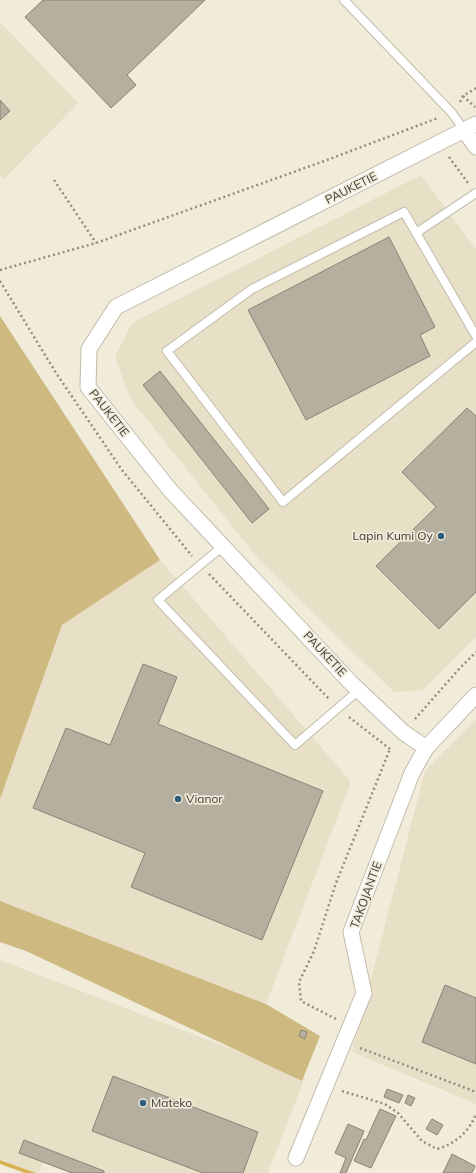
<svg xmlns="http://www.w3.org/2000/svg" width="476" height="1173" viewBox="0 0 476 1173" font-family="Mulish,sans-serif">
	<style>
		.built { fill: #e8dfc7 }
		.green { fill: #ceb981 }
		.forest { fill: #d6b351 }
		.building { fill: #b5af9f; stroke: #888374 }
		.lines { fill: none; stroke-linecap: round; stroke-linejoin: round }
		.service-casing { stroke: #c2bcac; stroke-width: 10 }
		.minor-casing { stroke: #c2bcac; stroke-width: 17 }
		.path { stroke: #928d82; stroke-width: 2.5; stroke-dasharray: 2 3; stroke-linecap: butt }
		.service { stroke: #fff; stroke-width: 8 }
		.minor { stroke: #fff; stroke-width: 15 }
		.poi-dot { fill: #2f5d7c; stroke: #f1ebda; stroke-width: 1.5 }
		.labels { text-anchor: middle; stroke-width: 3.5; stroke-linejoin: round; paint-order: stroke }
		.street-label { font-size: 12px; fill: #3f3c36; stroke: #f1ebda }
		.poi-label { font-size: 12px; fill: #3f3c36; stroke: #f1ebda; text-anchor: start }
	</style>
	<rect width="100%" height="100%" fill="#f1ebda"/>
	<g class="built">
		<polygon points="0,22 78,103 4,179 0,175"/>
		<polygon points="421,175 476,249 476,637 423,690 394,692 259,560 130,398 115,357 132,323"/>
		<polygon points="160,560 351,782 266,1004 0,901 0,799 62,625"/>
		<polygon points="476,719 476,1104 352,1052 425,771"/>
		<polygon points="0,960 305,1077 268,1173 72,1173 43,1162 39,1173 36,1173 0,1159"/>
	</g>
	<g class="green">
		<polygon points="0,316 160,560 62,625 0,799"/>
		<polygon points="0,901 266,1004 320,1036 302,1081 26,951 0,942"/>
	</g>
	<polygon class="forest" points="0,1160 36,1173 25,1173 0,1164"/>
	<g class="building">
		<polygon points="43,0 205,0 127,75 136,85 111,108 25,17"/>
		<polygon points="0,100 10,111 0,120"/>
		<polygon points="389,237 435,327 420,335 430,356 306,420 248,310"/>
		<polygon points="160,371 269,509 252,523 143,385"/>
		<polygon points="467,408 476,416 476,592 439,629 376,566 436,507 402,472"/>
		<polygon points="143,664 177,677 158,724 323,791 262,940 131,887 145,853 33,808 66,728 110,745"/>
		<polygon points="445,985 476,998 476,1064 422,1042"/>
		<polygon points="301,1030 307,1032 305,1039 299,1036"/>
		<polygon points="113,1076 258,1132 243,1173 203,1173 92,1131"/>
		<polygon points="387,1089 403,1095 399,1103 384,1097"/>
		<polygon points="408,1095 415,1098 411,1106 405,1103"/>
		<polygon points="380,1109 396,1116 371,1168 354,1161 364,1139 366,1140"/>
		<polygon points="432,1119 443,1125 437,1135 426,1129"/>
		<polygon points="348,1124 364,1131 346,1173 340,1173 346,1158 335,1153"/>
		<polygon points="24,1140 104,1171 104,1173 72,1173 19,1153"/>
		<polygon points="452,1154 475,1166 472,1173 443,1173"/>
	</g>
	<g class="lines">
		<g class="service-casing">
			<g id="service">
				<polyline points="344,0 452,113 464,130"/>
				<polyline points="416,233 476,193"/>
				<polyline points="476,336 404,212 252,289 167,351 283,502 476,342"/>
				<polyline points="223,546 158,600 295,745 359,690"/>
			</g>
		</g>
		<g class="minor-casing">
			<g id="minor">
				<polyline points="464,130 476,147"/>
				<polyline points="426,748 403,732 351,683 170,490 88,387 89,349 116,307 476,124"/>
				<polyline points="296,1158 364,993 351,932 412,773 426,748 476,695"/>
			</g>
		</g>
		<g class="path">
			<polyline points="463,96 475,107"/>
			<polyline points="460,102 463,96 476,88"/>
			<polyline points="449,157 468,183"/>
			<polyline points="54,180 96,243"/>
			<polyline points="0,270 96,243 327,160 438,118"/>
			<polyline points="0,281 56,373 122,470 192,556"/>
			<polyline points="209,574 329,699"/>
			<polyline points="349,717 390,749"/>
			<polyline points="415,719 459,669 476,652"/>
			<polyline points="336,1019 301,1001 299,982 314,951 336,883 390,749"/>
			<polyline points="360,1048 476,1092"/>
			<path d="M342,1091l43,13 13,9 24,28 15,8c18,-5 32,-17 39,-35"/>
		</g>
		<use href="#service" class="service"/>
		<use href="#minor" class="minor"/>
	</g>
	<g class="poi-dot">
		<circle cx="441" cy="536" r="4"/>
		<circle cx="178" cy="799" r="4"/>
		<circle cx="143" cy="1103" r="4"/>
	</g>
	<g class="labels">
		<g class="street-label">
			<text transform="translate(351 188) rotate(-27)" y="4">PAUKETIE</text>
			<text transform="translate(109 413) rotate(52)" y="4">PAUKETIE</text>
			<text transform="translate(325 654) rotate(47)" y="4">PAUKETIE</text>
			<text transform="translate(366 895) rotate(-70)" y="4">TAKOJANTIE</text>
		</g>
		<g class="poi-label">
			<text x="433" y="540" text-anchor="end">Lapin Kumi Oy</text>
			<text x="186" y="803">Vianor</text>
			<text x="151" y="1107">Mateko</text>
		</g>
	</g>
</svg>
